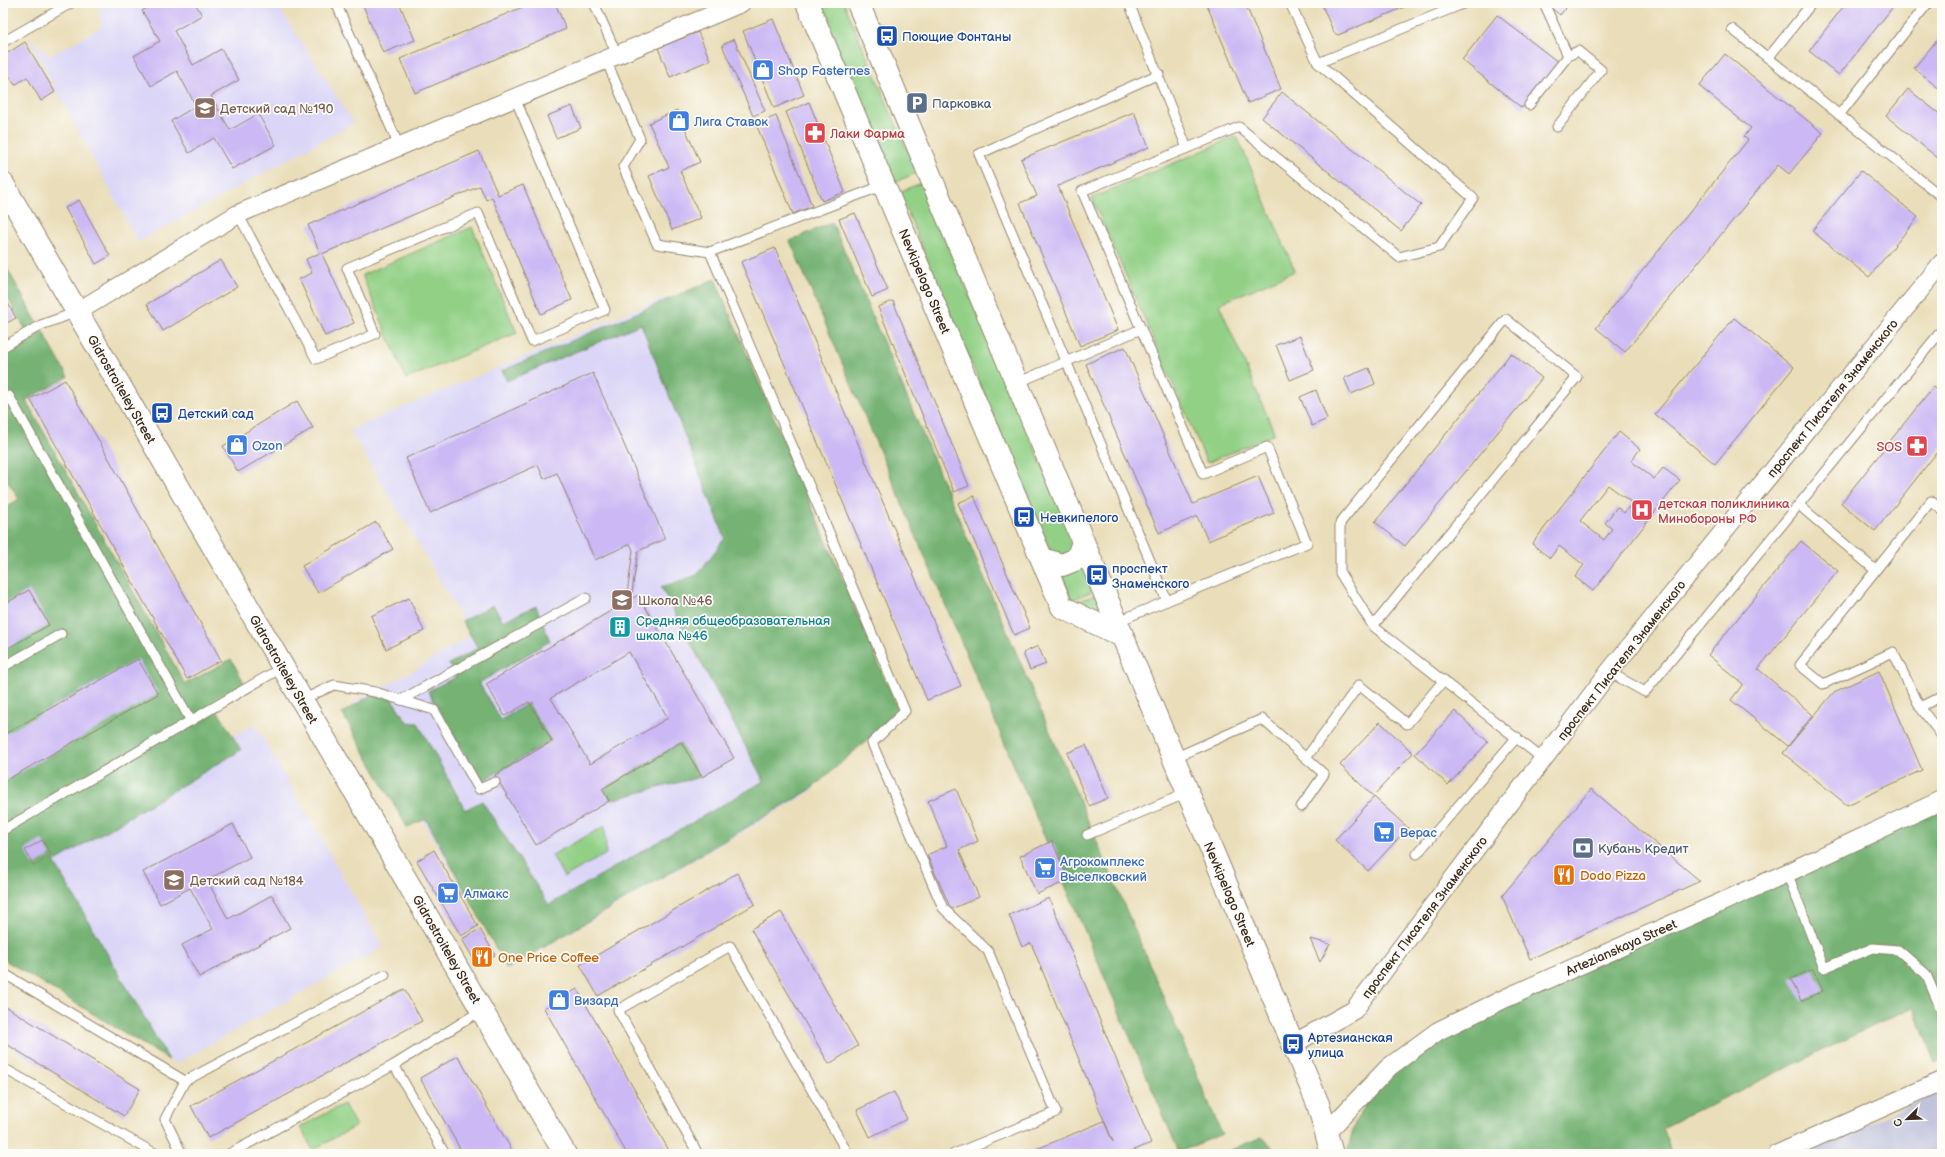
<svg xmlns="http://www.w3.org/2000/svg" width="1945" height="1157" viewBox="0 0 1945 1157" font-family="'Balsamiq Sans',sans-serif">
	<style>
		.built { fill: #dbd6f7 }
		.industrial { fill: #c1c2dd }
		.green { fill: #92d086; stroke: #667d52 }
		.forest { fill: #75b273; stroke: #586e48 }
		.building { fill: #cbb8f4; fill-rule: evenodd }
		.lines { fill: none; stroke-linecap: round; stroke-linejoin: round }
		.service-casing { stroke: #92846c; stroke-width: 11 }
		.minor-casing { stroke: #92846c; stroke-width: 20 }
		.tertiary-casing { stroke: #92846c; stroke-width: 24 }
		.service { stroke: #fff; stroke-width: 9 }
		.minor { stroke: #fff; stroke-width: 18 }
		.tertiary { stroke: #fff; stroke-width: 22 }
		.labels { text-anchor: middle; stroke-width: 3.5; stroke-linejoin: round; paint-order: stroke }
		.transit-label { font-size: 13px; fill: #164399; stroke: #fdfcf7; text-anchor: start }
		.shop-label { font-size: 13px; fill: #366cbe; stroke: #fdfcf7; text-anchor: start }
		.service-label { font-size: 13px; fill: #4e5e75; stroke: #fdfcf7; text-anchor: start }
		.education-label { font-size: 13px; fill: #785e54; stroke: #fdfcf7; text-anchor: start }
		.health-label { font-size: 13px; fill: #be3a42; stroke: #fdfcf7; text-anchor: start }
		.street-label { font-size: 13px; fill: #3b2a1e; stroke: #fdfcf7 }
		.culture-label { font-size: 13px; fill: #0d838f; stroke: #fdfcf7; text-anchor: start }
		.food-label { font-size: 13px; fill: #c56008; stroke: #fdfcf7; text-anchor: start }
	</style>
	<rect width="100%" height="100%" fill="#fdfcf7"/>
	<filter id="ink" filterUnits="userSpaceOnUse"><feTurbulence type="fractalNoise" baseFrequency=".025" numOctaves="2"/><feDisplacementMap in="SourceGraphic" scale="8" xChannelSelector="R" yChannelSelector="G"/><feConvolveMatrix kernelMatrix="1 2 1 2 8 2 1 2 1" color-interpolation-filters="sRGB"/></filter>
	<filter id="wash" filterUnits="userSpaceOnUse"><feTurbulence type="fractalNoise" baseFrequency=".012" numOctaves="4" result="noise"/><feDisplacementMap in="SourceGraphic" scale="16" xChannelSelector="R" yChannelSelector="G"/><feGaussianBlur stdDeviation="0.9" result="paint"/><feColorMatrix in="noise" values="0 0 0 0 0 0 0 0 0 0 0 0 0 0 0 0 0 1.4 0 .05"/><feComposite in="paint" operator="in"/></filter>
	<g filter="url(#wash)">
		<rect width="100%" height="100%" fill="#eadeba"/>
		<g class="built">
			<polygon points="106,3 276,3 354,123 138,242 28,37 50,56 102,27 98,7"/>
			<polygon points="665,297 850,733 812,791 524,960 515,946 501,954 354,702 413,671 471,635 431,565 350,430"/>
			<polygon points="255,724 383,947 175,1064 51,981 3,863"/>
		</g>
		<polygon class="industrial" points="1942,1091 1942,1154 1803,1154"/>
		<g class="green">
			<polygon points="818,3 844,3 917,173 895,182"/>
			<polygon points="1237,136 1295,271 1219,304 1275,434 1207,463 1092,198"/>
			<polygon points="921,183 1077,547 1074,553 1053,556 899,192"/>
			<polygon points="472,227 517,333 406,379 362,275"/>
			<polygon points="1083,560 1095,590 1072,600 1059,570"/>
			<polygon points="1096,594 1109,624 1073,604"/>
			<polygon points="605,826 606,854 564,877 552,855"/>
			<polygon points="344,1104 356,1126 313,1150 300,1127"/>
		</g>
		<g class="forest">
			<polygon points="832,222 1222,1134 1179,1152 790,241"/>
			<polygon points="3,261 39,326 27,332 3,290"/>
			<polygon points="715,279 899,712 810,790 507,969 426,819 407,827 342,713 371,695 392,699 407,722 418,723 465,810 482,801 549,905 764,781 661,587 697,575 725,538 641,324 507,381 502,371"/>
			<polygon points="41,328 68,377 26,400 185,684 231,659 246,686 214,705 241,750 54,862 169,1060 3,959 3,509 19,499 3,474 3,349"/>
			<polygon points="493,605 503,621 536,606 550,641 479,683 501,720 528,703 551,741 481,782 428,691 456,677 449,664 478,648 462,621"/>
			<polygon points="680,743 700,777 611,800 604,789"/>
			<polygon points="1942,810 1942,1059 1935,1063 1913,1007 1662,1128 1672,1154 1347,1154 1355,1122 1389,1067 1464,1018"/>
			<polygon points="1262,1137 1280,1154 1220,1154"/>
		</g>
		<g id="blocks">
			<g class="building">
				<polygon points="156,3 195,3 202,15 174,31 193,65 221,49 239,80 211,96 230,130 258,114 276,145 232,169 214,138 189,153 171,121 196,106 177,71 151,86 134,56 160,41 142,11"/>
				<polygon points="362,3 399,3 415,40 383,53"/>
				<polygon points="532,3 555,3 566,29 415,93 400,59"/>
				<polygon points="1206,3 1245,3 1281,89 1248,103"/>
				<polygon points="1321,3 1414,3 1338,35 1334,33"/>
				<polygon points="1545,3 1570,3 1560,15"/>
				<polygon points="1846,3 1896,3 1839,75 1809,51"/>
				<polygon points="1497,15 1558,62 1522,108 1462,60"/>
				<polygon points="773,19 804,95 774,108 743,31"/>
				<polygon points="698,32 710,60 670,77 658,48"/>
				<polygon points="1942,34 1942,91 1914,68"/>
				<polygon points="734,39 765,111 753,116 722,45"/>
				<polygon points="25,42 55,92 41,101 27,77 15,85 3,66 3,56"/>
				<polygon points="1725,54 1823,133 1789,174 1778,165 1625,352 1596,328 1748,140 1744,137 1751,128 1699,86"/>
				<polygon points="1908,89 1942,116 1942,155 1939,159 1886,116"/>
				<polygon points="1282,92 1421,205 1401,231 1262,118"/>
				<polygon points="809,102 845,192 822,201 786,112"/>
				<polygon points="572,106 581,128 556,138 547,116"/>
				<polygon points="677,110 700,162 680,171 701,218 672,230 649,176 669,167 649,123"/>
				<polygon points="1134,112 1149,147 1058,186 1118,330 1080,346 1020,203 1037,196 1021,159"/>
				<polygon points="776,116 812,206 793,214 756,124"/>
				<polygon points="479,151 498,195 523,185 572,300 541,314 492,197 486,200 480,186 322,254 354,323 325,336 299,279 312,273 306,259 320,253 308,225"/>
				<polygon points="1861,171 1918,217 1869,277 1812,231"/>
				<polygon points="79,200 110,256 96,264 65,208"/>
				<polygon points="855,213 888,290 872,297 839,219"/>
				<polygon points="775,248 961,686 927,700 741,262"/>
				<polygon points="221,260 237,287 163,331 147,304"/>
				<polygon points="3,294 16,318 3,325"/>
				<polygon points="893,301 969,486 954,492 878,307"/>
				<polygon points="1734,318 1794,367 1715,464 1655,414"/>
				<polygon points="1300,336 1314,370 1290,380 1276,345"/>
				<polygon points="1125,347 1193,504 1258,476 1274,513 1208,541 1197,516 1159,533 1086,364"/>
				<polygon points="1511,353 1542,378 1405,546 1375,522"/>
				<polygon points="1369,368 1375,384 1351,394 1344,378"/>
				<path d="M593,373l72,166 -27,12 -7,48 7,-4 96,163 -32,19 -21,-35 -79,47 7,12 -73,44 -41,-70 57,-34 -23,-39 -24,14 -19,-32 140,-82 7,-52 -3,-6 -35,16 -38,-87 -13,6 -6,-14 -108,48 -24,-55zM629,652l39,66 -78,46 -39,-66z"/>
				<polygon points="65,380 221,660 187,679 30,399"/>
				<polygon points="1933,387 1942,395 1942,446 1875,531 1841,503"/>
				<polygon points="1316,390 1327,419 1312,426 1300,397"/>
				<polygon points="297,401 313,428 238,472 223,446"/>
				<path d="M1619,432l21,17 -9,12 23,18 9,-11 17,12 -87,111 -18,-14 9,-12 -25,-19 -9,12 -18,-14zM1608,485l24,18 -8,10 -7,-6 -12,16 7,6 -8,11 -24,-19z"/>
				<polygon points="974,496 1030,628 1014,635 958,503"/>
				<polygon points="376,522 393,549 318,593 302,566"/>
				<polygon points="1801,541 1838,571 1758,669 1813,715 1788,746 1731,700 1743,684 1708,655"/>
				<polygon points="29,590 49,625 3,651 3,605"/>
				<polygon points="409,598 424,631 386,649 371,616"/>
				<polygon points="1038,646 1046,664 1030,670 1023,653"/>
				<polygon points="138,659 158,694 3,782 3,735"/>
				<polygon points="1879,671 1922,770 1847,805 1783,753 1834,692"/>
				<polygon points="1455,711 1488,742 1448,785 1415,754"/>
				<polygon points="1380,722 1413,753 1373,796 1340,765"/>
				<polygon points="1086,745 1108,798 1089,806 1067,753"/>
				<polygon points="956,789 978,841 959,850 979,897 951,909 927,855 947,846 928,801"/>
				<polygon points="1591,789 1700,881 1530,959 1502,896"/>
				<polygon points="1374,797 1408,828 1368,871 1335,840"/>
				<polygon points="233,824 250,857 207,880 228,919 272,895 290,928 199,977 182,945 213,929 190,888 160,904 143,872"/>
				<polygon points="42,840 51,855 34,866 25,850"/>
				<polygon points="1052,841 1069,880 1037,894 1020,856"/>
				<polygon points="434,850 478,926 461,936 417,861"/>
				<polygon points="737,873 755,904 598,996 580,965"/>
				<polygon points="1049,898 1151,1143 1125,1154 1025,1154 1104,1121 1113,1142 1031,943 1022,947 1009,915"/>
				<polygon points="781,912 858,1046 829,1064 751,929"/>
				<polygon points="480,929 495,955 477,965 462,939"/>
				<polygon points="1310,939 1330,944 1320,962"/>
				<polygon points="1813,969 1823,991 1801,1001 1791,979"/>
				<polygon points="404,989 422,1021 208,1138 191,1106"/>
				<polygon points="577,989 671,1154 627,1154 544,1008"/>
				<polygon points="3,1005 140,1089 124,1116 3,1042"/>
				<polygon points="458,1056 514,1154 463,1154 420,1078"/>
				<polygon points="894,1092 907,1119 870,1137 857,1110"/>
			</g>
		</g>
	</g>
	<g filter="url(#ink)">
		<use href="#blocks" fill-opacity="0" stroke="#92846c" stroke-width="1"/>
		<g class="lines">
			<g class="service-casing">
				<g id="service">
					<polyline points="336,3 399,146"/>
					<polyline points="594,3 617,55"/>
					<polyline points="1129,3 1187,148"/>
					<polyline points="1732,29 1942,197"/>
					<polyline points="3,42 71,3"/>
					<polyline points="1768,58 1812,3"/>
					<polyline points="606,60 640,139 623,167 657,244 710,252 905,711 872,743 943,908 988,951 1056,1112 954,1154"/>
					<polyline points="1318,63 1465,3"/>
					<polyline points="1159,74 979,154 1167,601"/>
					<polyline points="1529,105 1568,56 1544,3"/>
					<polyline points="1839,115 1928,3"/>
					<polyline points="1557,127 1601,70 1578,51 1568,56"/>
					<polyline points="238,214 316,359 375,334 347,268 478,213 532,341 605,310 515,98"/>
					<polyline points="710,252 884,185"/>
					<polyline points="3,347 41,325 77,312"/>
					<polyline points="1017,383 1141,329"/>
					<polyline points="9,396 191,721"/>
					<polyline points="1799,505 1875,570"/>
					<polyline points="1116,622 1307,543 1267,447 1203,474 1082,191 1239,127 1399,257 1439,247 1473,198 1318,63 1290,3"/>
					<polyline points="1373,626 1577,377 1506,319 1340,523 1340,573 1373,626 1543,759"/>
					<polyline points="3,667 61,634"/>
					<polyline points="1609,672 1645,692 1942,330"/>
					<polyline points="1942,696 1920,707 1942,736"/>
					<polyline points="302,700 334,685 375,692 434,710 479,789 495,782"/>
					<polyline points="401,700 586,598"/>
					<polyline points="1920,707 1893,652 1823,684 1800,665 1931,501 1942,510"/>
					<polyline points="1174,758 1262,719 1324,774 1301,807"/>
					<polyline points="1306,758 1359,685 1407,724 1444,680"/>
					<polyline points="3,830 283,667"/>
					<polyline points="1087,835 1187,793"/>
					<polyline points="1417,854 1517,737"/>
					<polyline points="1787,873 1824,968 1873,948 1898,950 1926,974 1942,1012"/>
					<polyline points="3,973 185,1081 165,1119 182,1154"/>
					<polyline points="394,1065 445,1154"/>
					<polyline points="3,1068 156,1154"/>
					<polyline points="185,1081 385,975"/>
					<polyline points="229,1154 394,1065 482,1010"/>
					<polyline points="698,1154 618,1010 730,946 848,1154"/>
				</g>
			</g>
			<g class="minor-casing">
				<g id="minor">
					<polyline points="77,312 238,214 741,3"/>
					<polyline points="1293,1044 1354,1010 1609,672 1942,263"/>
					<polyline points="1326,1133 1389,1067 1438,1031 1506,998 1787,873 1942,800"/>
					<polyline points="1778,1154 1942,1081"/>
				</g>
			</g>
			<g class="tertiary-casing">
				<g id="tertiary">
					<polyline points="807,3 1062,607 1122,636"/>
					<polyline points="858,3 1293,1044 1318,1104 1332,1154"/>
					<polyline points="3,184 565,1154"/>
					<polyline points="1042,559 1062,565 1077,559 1083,542"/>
				</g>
			</g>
			<use href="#service" class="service"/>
			<use href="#minor" class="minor"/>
			<use href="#tertiary" class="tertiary"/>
		</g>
	</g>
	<defs>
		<g id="bus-square" transform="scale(1.15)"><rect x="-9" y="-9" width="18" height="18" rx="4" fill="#1a4fb4" stroke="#fdfcf7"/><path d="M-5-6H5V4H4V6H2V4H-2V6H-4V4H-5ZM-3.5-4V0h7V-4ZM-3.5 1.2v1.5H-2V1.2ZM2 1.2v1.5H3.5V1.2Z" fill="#fff"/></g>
		<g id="shop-square" transform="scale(1.15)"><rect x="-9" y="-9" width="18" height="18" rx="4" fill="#3f7fe0" stroke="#fdfcf7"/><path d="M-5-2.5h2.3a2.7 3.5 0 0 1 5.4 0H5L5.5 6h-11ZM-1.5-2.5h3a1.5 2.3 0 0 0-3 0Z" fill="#fff"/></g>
		<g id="parking-square" transform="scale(1.15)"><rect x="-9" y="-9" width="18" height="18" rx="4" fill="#5c6f8a" stroke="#fdfcf7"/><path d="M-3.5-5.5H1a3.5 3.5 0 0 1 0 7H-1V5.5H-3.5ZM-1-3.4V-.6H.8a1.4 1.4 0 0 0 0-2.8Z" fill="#fff"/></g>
		<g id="school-square" transform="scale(1.15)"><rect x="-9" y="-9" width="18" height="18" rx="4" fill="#8d6e63" stroke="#fdfcf7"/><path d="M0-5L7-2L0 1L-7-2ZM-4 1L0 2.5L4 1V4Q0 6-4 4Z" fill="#fff"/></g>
		<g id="pharmacy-square" transform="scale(1.15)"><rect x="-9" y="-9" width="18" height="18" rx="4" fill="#e0444e" stroke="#fdfcf7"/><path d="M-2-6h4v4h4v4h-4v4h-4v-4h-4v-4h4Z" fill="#fff"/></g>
		<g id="hospital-square" transform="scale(1.15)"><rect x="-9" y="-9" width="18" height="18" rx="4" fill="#e0444e" stroke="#fdfcf7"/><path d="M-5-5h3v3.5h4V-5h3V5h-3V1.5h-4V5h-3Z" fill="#fff"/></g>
		<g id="building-square" transform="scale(1.15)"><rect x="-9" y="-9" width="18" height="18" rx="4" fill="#0f9aa8" stroke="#fdfcf7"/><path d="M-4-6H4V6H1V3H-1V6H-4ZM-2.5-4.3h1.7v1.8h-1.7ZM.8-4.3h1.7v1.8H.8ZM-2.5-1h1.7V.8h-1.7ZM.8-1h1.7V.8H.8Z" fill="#fff"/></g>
		<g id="supermarket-square" transform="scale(1.15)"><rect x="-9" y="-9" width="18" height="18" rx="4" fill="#3f7fe0" stroke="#fdfcf7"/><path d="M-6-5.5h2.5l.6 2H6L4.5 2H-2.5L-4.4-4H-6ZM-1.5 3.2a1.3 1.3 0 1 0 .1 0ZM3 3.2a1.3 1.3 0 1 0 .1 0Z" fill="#fff"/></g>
		<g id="bank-square" transform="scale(1.15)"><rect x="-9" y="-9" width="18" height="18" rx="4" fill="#5c6f8a" stroke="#fdfcf7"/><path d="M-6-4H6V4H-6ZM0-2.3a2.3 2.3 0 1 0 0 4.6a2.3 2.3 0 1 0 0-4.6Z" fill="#fff"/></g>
		<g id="restaurant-square" transform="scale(1.15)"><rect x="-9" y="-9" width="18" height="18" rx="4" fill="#e8710a" stroke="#fdfcf7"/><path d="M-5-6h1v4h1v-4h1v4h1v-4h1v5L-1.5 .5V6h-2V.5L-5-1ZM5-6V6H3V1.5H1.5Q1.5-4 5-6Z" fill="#fff"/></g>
	</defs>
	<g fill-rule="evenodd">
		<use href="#bus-square" x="887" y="36"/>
		<use href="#shop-square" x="763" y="70"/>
		<use href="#parking-square" x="917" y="103"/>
		<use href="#school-square" x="205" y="108"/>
		<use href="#shop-square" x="679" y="121"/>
		<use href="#pharmacy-square" x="815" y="133"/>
		<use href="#bus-square" x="162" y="413"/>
		<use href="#shop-square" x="237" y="445"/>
		<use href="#pharmacy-square" x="1917" y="446"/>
		<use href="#hospital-square" x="1642" y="510"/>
		<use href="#bus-square" x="1024" y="517"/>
		<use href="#bus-square" x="1097" y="575"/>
		<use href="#school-square" x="622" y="600"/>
		<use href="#building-square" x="620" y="627"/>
		<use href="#supermarket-square" x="1384" y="832"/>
		<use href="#bank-square" x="1583" y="848"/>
		<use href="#supermarket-square" x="1045" y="868"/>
		<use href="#restaurant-square" x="1564" y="875"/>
		<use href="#school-square" x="174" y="880"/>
		<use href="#supermarket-square" x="448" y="893"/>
		<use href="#restaurant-square" x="482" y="957"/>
		<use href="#shop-square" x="559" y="1000"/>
		<use href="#bus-square" x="1293" y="1044"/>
	</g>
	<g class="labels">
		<g class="transit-label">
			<text x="902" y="41">Поющие Фонтаны</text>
			<text x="178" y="418">Детский сад</text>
			<text x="1040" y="522">Невкипелого</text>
			<text x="1112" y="573">проспект<tspan x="1112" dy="15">Знаменского</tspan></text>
			<text x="1308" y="1042">Артезианская<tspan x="1308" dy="15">улица</tspan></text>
		</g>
		<g class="shop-label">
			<text x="778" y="75">Shop Fasternes</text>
			<text x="694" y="126">Лига Ставок</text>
			<text x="252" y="450">Ozon</text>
			<text x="1400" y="837">Верас</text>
			<text x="1060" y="866">Агрокомплекс<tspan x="1060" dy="15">Выселковский</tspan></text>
			<text x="464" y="898">Алмакс</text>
			<text x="574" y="1005">Визард</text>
		</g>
		<g class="service-label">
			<text x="932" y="108">Парковка</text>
			<text x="1598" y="853">Кубань Кредит</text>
		</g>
		<g class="education-label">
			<text x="220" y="113">Детский сад №190</text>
			<text x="638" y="605">Школа №46</text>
			<text x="190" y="885">Детский сад №184</text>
		</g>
		<g class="health-label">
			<text x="830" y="138">Лаки Фарма</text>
			<text x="1902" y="451" text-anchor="end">SOS</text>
			<text x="1658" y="508">детская поликлиника<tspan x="1658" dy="15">Минобороны РФ</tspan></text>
		</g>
		<g class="street-label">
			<text transform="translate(925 281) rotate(67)" y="5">Nevkipelogo Street</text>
			<text transform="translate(122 389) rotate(60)" y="5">Gidrostroiteley Street</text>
			<text transform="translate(1832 398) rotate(-51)" y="5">проспект Писателя Знаменского</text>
			<text transform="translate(1621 660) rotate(-52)" y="5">проспект Писателя Знаменского</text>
			<text transform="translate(284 669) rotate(60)" y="5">Gidrostroiteley Street</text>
			<text transform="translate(1230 894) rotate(67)" y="5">Nevkipelogo Street</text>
			<text transform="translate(1424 917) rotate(-53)" y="5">проспект Писателя Знаменского</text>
			<text transform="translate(1621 947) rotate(-24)" y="5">Artezianskaya Street</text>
			<text transform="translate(447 949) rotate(60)" y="5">Gidrostroiteley Street</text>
		</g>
		<g class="culture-label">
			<text x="636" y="625">Средняя общеобразовательная<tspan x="636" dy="15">школа №46</tspan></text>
		</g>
		<g class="food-label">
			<text x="1580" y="880">Dodo Pizza</text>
			<text x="498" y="962">One Price Coffee</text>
		</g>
	</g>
	<rect width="1945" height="1157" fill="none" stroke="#fdfcf7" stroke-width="16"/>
	<g transform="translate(1907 1119) rotate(247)" stroke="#fdfcf7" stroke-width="3" paint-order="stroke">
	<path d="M0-3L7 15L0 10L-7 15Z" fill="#3b2a1e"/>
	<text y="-6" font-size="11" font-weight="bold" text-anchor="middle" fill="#3b2a1e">С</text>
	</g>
</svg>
